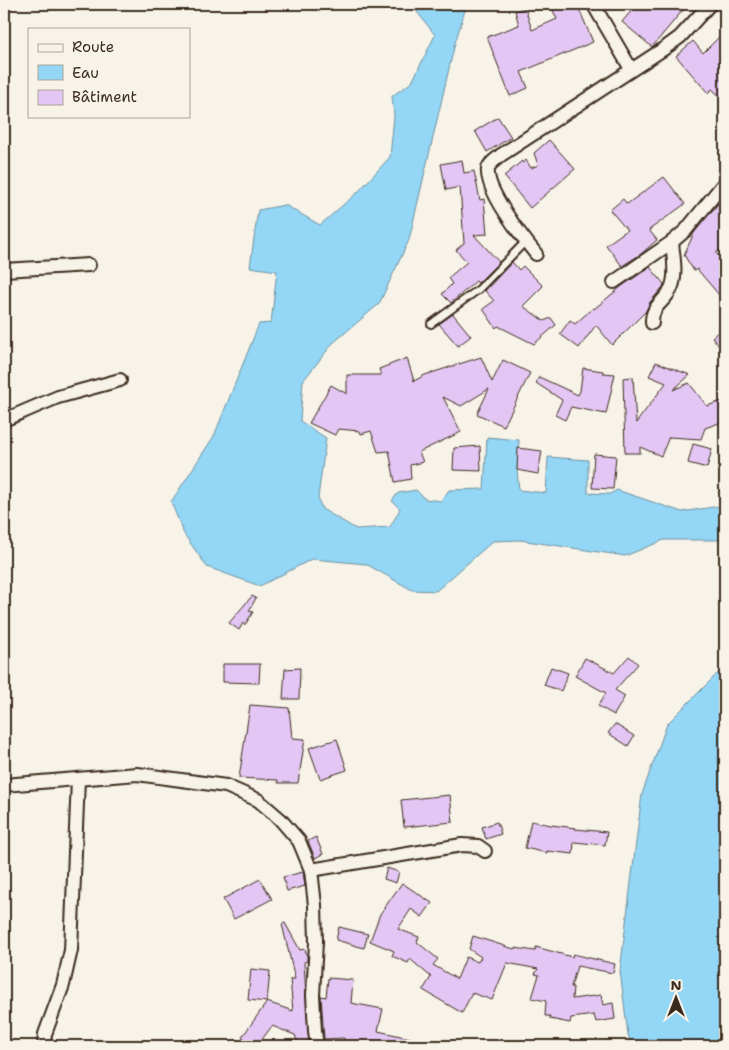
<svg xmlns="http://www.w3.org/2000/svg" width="729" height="1050" viewBox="0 0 729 1050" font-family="'Shantell Sans',sans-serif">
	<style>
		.water { fill: #93d6f5; stroke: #70919f }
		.building { fill: #e4c6f4; stroke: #3b2a1e }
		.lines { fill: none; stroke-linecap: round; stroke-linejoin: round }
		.service-casing { stroke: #3b2a1e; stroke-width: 10 }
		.minor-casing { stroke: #3b2a1e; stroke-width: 16 }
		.service { stroke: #f7f3e8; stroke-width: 6 }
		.minor { stroke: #f7f3e8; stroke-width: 12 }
	</style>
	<rect width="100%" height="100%" fill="#f7f3e8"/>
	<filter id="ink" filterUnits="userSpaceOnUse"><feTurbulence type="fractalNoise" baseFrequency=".02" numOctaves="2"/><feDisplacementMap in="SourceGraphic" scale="10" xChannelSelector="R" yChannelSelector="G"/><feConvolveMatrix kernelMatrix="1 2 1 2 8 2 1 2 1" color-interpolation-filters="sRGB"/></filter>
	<g filter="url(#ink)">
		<g class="water">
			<polygon points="411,4 467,4 455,43 409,240 379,304 333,343 303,381 300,421 326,438 318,498 322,509 356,529 390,527 400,509 392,501 398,493 416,490 425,499 441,501 449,490 484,489 487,437 519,440 517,470 519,490 546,493 548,457 588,460 588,493 610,494 617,490 682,512 725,505 725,540 664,540 625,556 520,540 493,541 436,591 412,590 366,564 312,559 260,586 207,567 184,534 171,502 214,436 259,324 271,323 277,271 250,267 258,210 285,205 320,225 358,192 390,157 394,116 392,96 412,82 435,35"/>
			<polygon points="725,666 725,1046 632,1046 628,1035 620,971 642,794 667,724"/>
		</g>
		<g class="building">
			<polygon points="550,4 577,4 593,42 521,72 528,88 510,96 487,37 519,25 515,11 525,8 532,30 557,19"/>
			<polygon points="637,4 688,4 652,47 622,22"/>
			<polygon points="725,31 725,101 712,89 708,93 676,56 693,41 703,53"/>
			<polygon points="498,117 511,137 487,152 475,131"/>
			<polygon points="549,140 575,169 530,208 504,176 522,161 523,163 526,160 531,168 538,165 534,153"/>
			<polygon points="462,160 464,173 474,171 480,200 484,199 487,234 474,235 499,262 478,283 476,281 451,303 442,294 452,284 448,278 467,262 456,250 464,243 460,187 446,190 441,164"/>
			<polygon points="664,177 685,204 649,230 657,240 641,254 622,266 606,245 627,230 610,210 623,199 627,204"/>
			<polygon points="725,198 725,245 716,253 725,263 725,302 697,269 694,271 684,255 694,233 717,205"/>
			<polygon points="512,262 519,270 523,266 543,286 523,306 544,321 551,318 556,325 534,344 498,326 496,328 483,309 494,301 485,291"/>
			<polygon points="650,267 664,284 663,287 650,302 646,311 612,345 596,325 579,348 560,334 570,320 575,324 593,308 594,309 622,286"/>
			<polygon points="453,314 471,336 458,346 439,324"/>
			<polygon points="725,326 725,353 712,337"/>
			<polygon points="481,357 492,382 503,360 530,373 504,426 477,414 489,389 461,406 443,397 461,432 419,452 423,462 410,465 411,479 395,482 389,451 378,452 371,431 361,434 360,431 338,429 335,435 309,423 331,385 347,394 347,375 381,375 379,369 407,358 414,381 425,375"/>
			<polygon points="656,362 690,375 673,390 689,383 707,406 725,400 725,421 705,428 701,439 669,437 661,456 640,447 640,453 625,453 623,378 633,377 636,423 666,383 649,376"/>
			<polygon points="583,368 603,371 603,373 615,374 606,414 571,407 565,420 555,415 562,400 536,383 539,377 578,395 580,391"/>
			<polygon points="693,444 712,449 707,468 688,463"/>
			<polygon points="480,446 481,471 453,470 454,448"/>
			<polygon points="518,448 542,451 538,474 517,470"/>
			<polygon points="594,454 616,456 613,489 592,488"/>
			<polygon points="252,596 256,598 249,611 253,612 245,625 243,623 239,630 229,623"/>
			<polygon points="629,656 638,664 615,690 625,696 614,715 598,706 606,693 575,676 585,658 614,673"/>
			<polygon points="223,664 260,664 259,683 223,682"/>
			<polygon points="551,667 568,673 561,691 544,685"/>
			<polygon points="300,668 299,699 283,699 285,669"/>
			<polygon points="250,705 289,708 292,738 305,739 298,783 278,783 278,780 239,778"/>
			<polygon points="615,724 634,736 628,746 608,733"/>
			<polygon points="337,739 347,770 320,779 309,748"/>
			<polygon points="450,795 453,822 404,827 401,800"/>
			<polygon points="531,821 551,825 576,828 575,829 607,832 605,845 574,842 573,854 547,851 547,853 525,848"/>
			<polygon points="497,822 501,834 486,839 482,827"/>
			<polygon points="316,837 323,854 315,858 308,841"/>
			<polygon points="387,868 399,872 396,883 384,879"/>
			<polygon points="303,872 305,886 287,891 283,877"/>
			<polygon points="260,879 272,899 234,919 223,899"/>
			<polygon points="402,883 432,903 422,917 411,909 398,929 419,937 417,942 438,959 433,965 457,979 466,957 478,962 481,957 469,949 473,936 514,949 515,948 535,951 536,947 572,957 573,954 615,964 613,973 577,966 571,987 573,987 572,999 601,995 603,1005 613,1003 615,1019 596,1022 594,1015 571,1018 570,1023 550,1019 550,1016 545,1016 546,1001 532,998 539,975 535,974 538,969 507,963 492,1000 472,993 462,1013 423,990 431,977 410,959 408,963 392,956 394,951 370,941 380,914"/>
			<polygon points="285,923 300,950 305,949 307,956 307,961 304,962 309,1046 299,1046 295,1035 272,1026 257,1046 255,1046 242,1037 267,1002 248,1000 251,969 270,971 267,1002 293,1011 290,979 295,979 282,924"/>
			<polygon points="339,927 368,934 364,948 336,940"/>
			<polygon points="328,978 353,980 351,1003 383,1009 378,1031 428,1042 428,1046 362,1046 343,1043 344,1038 324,1039 321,996 326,997"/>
		</g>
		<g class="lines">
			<g class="service-casing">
				<polyline id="service" points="431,324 479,289 526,241"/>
			</g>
			<g class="minor-casing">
				<g id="minor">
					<polyline points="593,4 631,69"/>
					<path d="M536,254c-13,-16 -51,-64 -48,-85 1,-6 9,-10 13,-14l164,-107 15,-11 30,-33"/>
					<polyline points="4,270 89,265"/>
					<polyline points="614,282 672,242 686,230 725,182"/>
					<path d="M652,323c-1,-19 15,-21 20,-37 5,-13 1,-31 0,-44"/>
					<polyline points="4,420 58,397 120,380"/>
					<polyline points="4,785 137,774 226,786 258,800 280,819 299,841 311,870 315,905 316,942 313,995 315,1031 317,1046"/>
					<polyline points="311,870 462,845 478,846 485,851"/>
					<polyline points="44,1046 45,1034 63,985 71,950 78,779"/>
				</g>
			</g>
			<use href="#service" class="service"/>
			<use href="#minor" class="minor"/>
		</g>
	</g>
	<rect width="729" height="1050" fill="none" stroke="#f7f3e8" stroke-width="20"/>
	<rect x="10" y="10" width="709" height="1030" fill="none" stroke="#3b2a1e" stroke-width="2" filter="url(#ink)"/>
	<rect x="28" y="28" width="162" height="90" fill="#f7f3e8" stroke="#aca397"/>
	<rect x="38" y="44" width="25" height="8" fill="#f7f3e8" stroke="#aca397"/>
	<text x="72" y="52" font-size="15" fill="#3b2a1e">Route</text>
	<rect x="38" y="65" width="25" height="15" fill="#93d6f5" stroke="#aca397"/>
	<text x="72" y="78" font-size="15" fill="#3b2a1e">Eau</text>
	<rect x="38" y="90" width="25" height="15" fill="#e4c6f4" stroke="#aca397"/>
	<text x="72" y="102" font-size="15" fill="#3b2a1e">Bâtiment</text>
	<g transform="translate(676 998)" stroke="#f7f3e8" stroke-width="4" paint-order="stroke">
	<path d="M0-4L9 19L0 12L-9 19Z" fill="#3b2a1e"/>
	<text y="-8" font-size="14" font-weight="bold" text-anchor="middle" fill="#3b2a1e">N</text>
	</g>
</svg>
